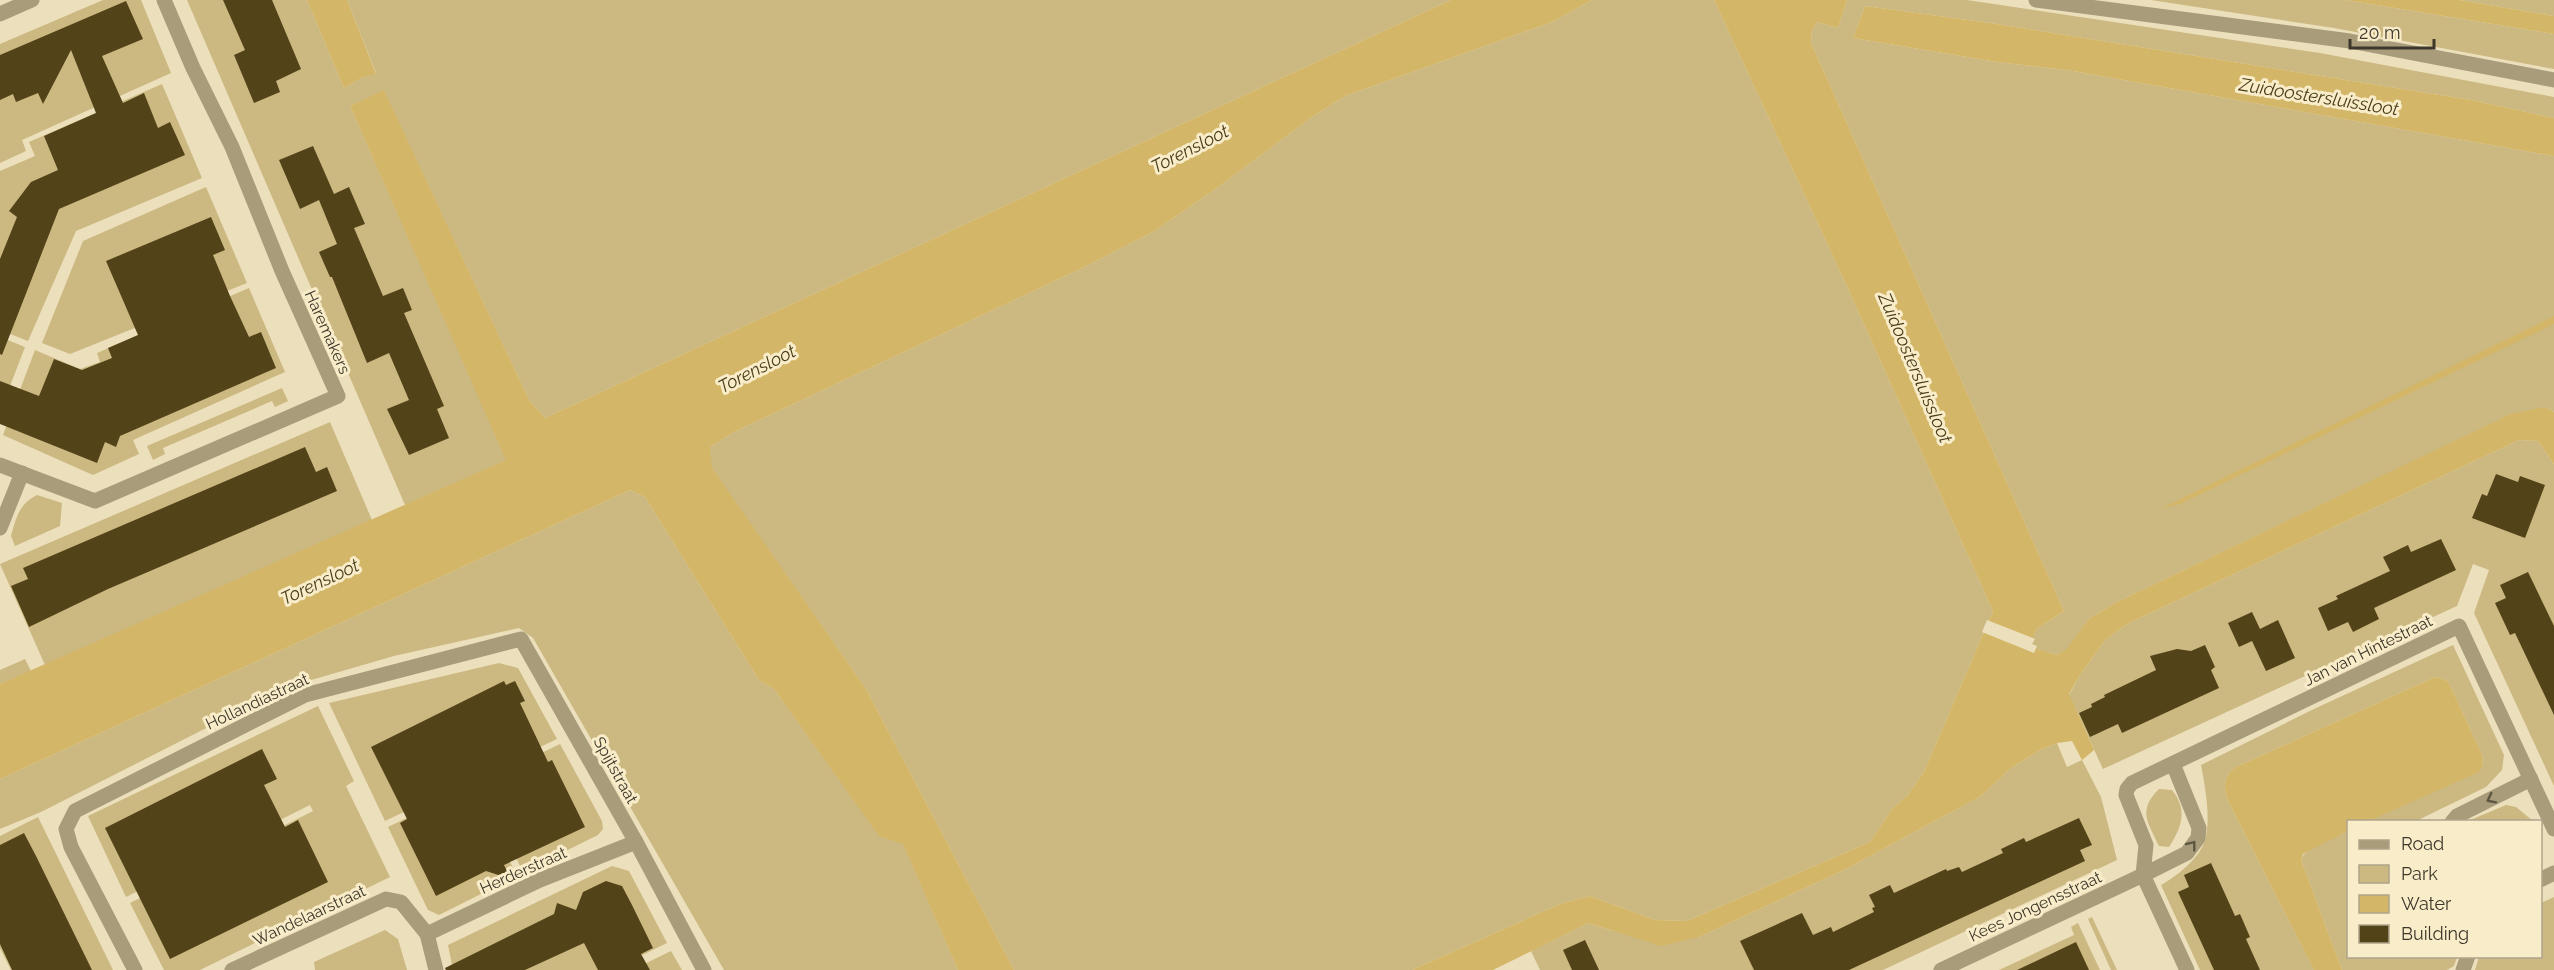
<svg xmlns="http://www.w3.org/2000/svg" width="2554" height="970" viewBox="0 0 2554 970" font-family="Raleway,sans-serif">
	<style>
		.green { fill: #ccb881 }
		.water { fill: #d3b667 }
		.pier { fill: #ecdfbc }
		.building { fill: #524319 }
		.lines { fill: none; stroke-linecap: round; stroke-linejoin: round }
		.minor { stroke: #a89c7b; stroke-width: 15 }
		.oneway { stroke: #5d5643 }
		.labels { text-anchor: middle; stroke-width: 6; stroke-linejoin: round; paint-order: stroke }
		.street-label { font-size: 16px; fill: #3d382b; stroke: #f9ecc9 }
		.water-label { font-size: 18px; font-style: italic; fill: #493d1a; stroke: #f9ecc9 }
	</style>
	<rect width="100%" height="100%" fill="#ecdfbc"/>
	<g class="green">
		<polygon points="103,0 141,0 171,73 22,140 26,151 0,163 0,44"/>
		<polygon points="187,0 307,0 344,88 363,77 376,73 347,0 1451,0 545,418 529,400 384,91 350,106 507,460 405,505"/>
		<polygon points="1592,0 1714,0 1845,282 1993,611 1924,772 1908,795 1893,808 1870,842 1687,921 1655,920 1590,896 1560,904 1412,970 1014,970 866,689 711,468 710,447 734,432 1080,269 1153,232 1214,190 1309,119 1345,96 1552,22"/>
		<polygon points="1847,0 1967,0 2320,53 2554,97 2554,118 2471,100 1990,23 1865,6 1853,38 1997,62 2067,70 2554,156 2554,412 2545,407 2511,415 2117,602 2089,619 2066,651 2056,655 2027,646 2037,629 2064,611 1811,43 1812,30 1817,22 1838,28"/>
		<polygon points="2151,0 2346,0 2554,34 2554,69 2334,28"/>
		<polygon points="2459,0 2554,0 2554,16"/>
		<polygon points="162,84 202,178 76,231 28,341 0,330 0,171 35,156 29,142"/>
		<polygon points="206,187 247,283 70,354 42,343 83,241"/>
		<polygon points="249,288 285,372 133,440 139,454 93,475 3,435 35,350 80,369 100,362 97,353"/>
		<polygon points="0,337 25,347 0,412"/>
		<polygon points="282,388 288,401 275,407 272,401 163,448 165,454 153,460 147,446"/>
		<polygon points="330,422 372,520 45,665 0,564"/>
		<polygon points="2519,440 2538,441 2554,464 2554,786 2474,613 2489,570 2473,564 2457,606 2103,769 2069,695 2080,675 2106,639 2129,623"/>
		<polygon points="630,490 645,497 759,680 774,689 879,835 903,843 958,970 724,970 533,638 519,628 394,656 287,687 41,812 0,829 0,779"/>
		<path d="M37,495l25,8 -2,23 -45,20 -4,-10c5,-18 8,-32 26,-41z"/>
		<path d="M2453,645l51,110 -2,15 -16,17 -70,34h-47l114,-56 -1,-10 -34,-74 -13,-4 -199,90c-13,10 -13,19 -8,34l86,169h-114l-39,-85c15,-8 37,-26 43,-42 8,-21 1,-57 -3,-78l115,-57z"/>
		<polygon points="25,659 31,671 0,684 0,670"/>
		<polygon points="499,663 518,668 557,739 385,821 329,703"/>
		<polygon points="318,706 354,781 346,786 390,877 200,970 164,970 130,903 313,811 310,805 126,897 88,816"/>
		<polygon points="2057,743 2067,767 2082,760 2101,797 2117,860 1883,970 1540,970 1531,951 1588,923 1613,931 1699,937 1846,869 1981,796 2011,768 2040,750"/>
		<polygon points="560,744 602,821 603,829 598,835 523,872 480,783"/>
		<polygon points="473,786 517,876 439,915 428,910 388,827"/>
		<path d="M2159,789l13,1c16,20 10,37 -3,57l-10,-1c-11,-24 -22,-35 0,-57z"/>
		<polygon points="2506,805 2516,807 2533,821 2468,821"/>
		<polygon points="38,817 113,970 11,970 0,948 0,836"/>
		<path d="M2348,831v125l109,1 -3,9 -7,4h-105l-41,-110c5,-15 34,-22 47,-29z"/>
		<polygon points="612,866 629,871 667,943 612,970 453,970 448,945"/>
		<polygon points="2554,897 2554,970 2475,970 2479,957 2540,956 2541,903"/>
		<polygon points="2092,917 2117,970 2111,970 2088,919"/>
		<polygon points="2078,923 2100,970 1999,970 2074,935 2071,927"/>
		<polygon points="385,930 398,939 407,970 315,970 314,962"/>
		<polygon points="671,951 682,970 632,970"/>
	</g>
	<g class="water">
		<polygon points="307,0 347,0 376,74 363,77 344,88"/>
		<polygon points="1451,0 1592,0 1552,22 1345,96 1309,119 1214,190 1153,232 1080,269 734,432 710,447 712,468 866,689 1014,970 958,970 903,844 879,836 774,689 759,680 645,497 630,490 0,779 0,684 506,460 350,106 384,90 529,400 545,418"/>
		<polygon points="1714,0 1847,0 1838,28 1817,22 1812,30 1811,43 2064,611 2037,629 2028,646 2056,655 2065,651 2089,619 2117,602 2511,414 2545,407 2554,412 2554,464 2538,441 2519,440 2129,623 2106,639 2080,675 2069,694 2094,750 2082,760 2072,741 2057,743 2040,750 2011,768 1981,796 1846,869 1699,937 1661,946 1588,923 1493,970 1412,970 1560,904 1590,896 1655,920 1687,921 1870,842 1893,808 1908,795 1924,772 1993,611 1845,282"/>
		<polygon points="2346,0 2459,0 2554,16 2554,34"/>
		<polygon points="1865,6 1990,23 2471,100 2554,118 2554,156 2067,70 1997,62 1853,38"/>
		<polygon points="2554,316 2554,324 2180,504 2160,509"/>
		<path d="M2435,677l13,4 34,74 1,10 -4,7 -110,49 -21,1v9l-45,23 -2,6 41,110h-28l-86,-169c-5,-15 -5,-24 8,-34z"/>
	</g>
	<polygon class="pier" points="1987,620 2035,639 2032,644 2037,646 2034,653 1982,632"/>
	<g class="building">
		<polygon points="223,0 272,0 301,69 276,81 280,92 254,103 234,55 245,50"/>
		<polygon points="126,1 143,39 102,56 123,103 144,93 158,128 170,122 185,155 59,209 2,355 0,354 0,259 17,217 9,211 31,182 58,170 44,136 96,113 71,50 43,104 38,93 16,102 13,94 0,100 0,55"/>
		<polygon points="313,146 334,194 349,187 365,224 354,228 383,296 403,288 412,310 404,313 444,406 437,409 449,438 409,455 387,409 409,400 389,353 367,363 332,277 330,277 319,252 337,244 319,200 300,209 279,160"/>
		<polygon points="211,217 225,250 213,255 230,296 249,337 261,332 276,368 120,436 116,447 105,442 97,463 0,424 0,381 39,396 54,359 82,370 112,358 108,348 138,335 106,261"/>
		<polygon points="305,447 316,472 327,467 337,491 108,589 29,627 11,586 28,579 23,568"/>
		<polygon points="2496,474 2518,482 2520,476 2545,485 2525,538 2472,518 2482,494 2487,496"/>
		<polygon points="2441,539 2456,570 2374,608 2379,619 2353,632 2348,622 2328,631 2318,608 2338,599 2336,596 2390,571 2383,557 2408,545 2411,552"/>
		<polygon points="2528,572 2554,626 2554,715 2515,633 2510,635 2495,603 2506,598 2500,585"/>
		<polygon points="2252,612 2260,629 2278,620 2295,658 2266,671 2252,641 2239,647 2228,623"/>
		<polygon points="2205,645 2215,667 2211,670 2219,688 2122,733 2118,724 2090,737 2079,713 2092,707 2091,704 2105,697 2104,695 2156,670 2150,656 2177,649 2191,651"/>
		<polygon points="504,681 506,685 515,681 525,701 520,703 548,762 552,760 585,827 504,865 511,879 486,871 436,896 400,823 407,819 371,747"/>
		<polygon points="262,749 277,779 264,785 285,827 298,820 328,882 170,959 105,828"/>
		<polygon points="2079,818 2092,845 2080,850 2085,861 1849,970 1754,970 1740,941 1802,913 1813,935 1831,927 1833,932 1874,912 1872,908 1875,907 1869,895 1890,885 1894,893 1946,869 1947,871 1959,867 1962,872 2003,853 2001,849 2024,838 2026,842"/>
		<polygon points="24,833 36,856 92,970 12,970 0,944 0,845"/>
		<polygon points="2211,863 2235,916 2240,914 2250,937 2246,939 2260,970 2214,970 2178,892 2189,887 2184,875"/>
		<polygon points="606,881 622,886 632,905 653,948 641,954 650,970 598,970 584,943 525,970 446,970 445,968 554,914 557,903 576,910 583,892"/>
		<polygon points="1585,940 1599,970 1572,970 1563,950"/>
		<polygon points="2076,942 2089,970 2017,970"/>
	</g>
	<g class="lines">
		<g class="minor">
			<polyline points="2036,0 2350,41 2554,80"/>
			<polyline points="0,14 32,0"/>
			<polyline points="0,465 95,501 338,396 282,271 232,147 193,68 164,0"/>
			<polyline points="0,528 22,473"/>
			<polyline points="2452,822 2457,816 2531,779"/>
			<polyline points="2143,875 2146,845 2126,795 2127,789 2132,783 2459,626 2554,829"/>
			<polyline points="2143,875 2187,970"/>
			<polyline points="2540,880 2554,873"/>
			<polyline points="427,934 540,880 636,842"/>
			<polyline points="135,970 71,847 66,829 75,811 305,695 521,639 636,842 704,970"/>
			<polyline points="232,970 386,899 401,902 427,934 436,970"/>
			<polyline points="1941,970 2143,875 2187,853 2198,838 2199,828 2173,764"/>
			<polyline points="2463,970 2468,956"/>
		</g>
	</g>
	<defs><path id="oneway-chevron" d="M-2-3.5L2.5 0L-2 3.5" fill="none" stroke-width="1.6" stroke-linecap="round" stroke-linejoin="round" transform="scale(1.5)"/></defs>
	<g class="oneway">
		<use href="#oneway-chevron" transform="translate(2491 799) rotate(153)"/>
		<use href="#oneway-chevron" transform="translate(2192 845) rotate(-52)"/>
	</g>
	<g class="labels">
		<g class="street-label">
			<text transform="translate(328 332) rotate(66)" y="6">Haremakers</text>
			<text transform="translate(2368 650) rotate(-26)" y="6">Jan van Hintestraat</text>
			<text transform="translate(257 701) rotate(-25)" y="6">Hollandiastraat</text>
			<text transform="translate(616 770) rotate(61)" y="6">Spijtstraat</text>
			<text transform="translate(523 870) rotate(-24)" y="6">Herderstraat</text>
			<text transform="translate(2035 906) rotate(-25)" y="6">Kees Jongensstraat</text>
			<text transform="translate(309 915) rotate(-25)" y="6">Wandelaarstraat</text>
		</g>
		<g class="water-label">
			<text transform="translate(2319 97) rotate(9)" y="6">Zuidoostersluissloot</text>
			<text transform="translate(1190 149) rotate(-27)" y="6">Torensloot</text>
			<text transform="translate(1915 368) rotate(67)" y="6">Zuidoostersluissloot</text>
			<text transform="translate(757 369) rotate(-27)" y="6">Torensloot</text>
			<text transform="translate(320 582) rotate(-25)" y="6">Torensloot</text>
		</g>
	</g>
	<rect x="2347" y="820" width="195" height="138" fill="#f9ecc9" stroke="#aea48a" stroke-width="1.5"/>
	<rect x="2359" y="840" width="30" height="9" fill="#a89c7b" stroke="#aea48a" stroke-width="1.5"/>
	<text x="2401" y="850" font-size="18" fill="#3d382b">Road</text>
	<rect x="2359" y="865" width="30" height="18" fill="#ccb881" stroke="#aea48a" stroke-width="1.5"/>
	<text x="2401" y="880" font-size="18" fill="#3d382b">Park</text>
	<rect x="2359" y="895" width="30" height="18" fill="#d3b667" stroke="#aea48a" stroke-width="1.5"/>
	<text x="2401" y="910" font-size="18" fill="#3d382b">Water</text>
	<rect x="2359" y="925" width="30" height="18" fill="#524319" stroke="#aea48a" stroke-width="1.5"/>
	<text x="2401" y="940" font-size="18" fill="#3d382b">Building</text>
	<path d="M2350 39v9h84v-9" fill="none" stroke="#3d382b" stroke-width="3"/>
	<text x="2359" y="39" font-size="18" fill="#3d382b" stroke="#f9ecc9" stroke-width="4.5" paint-order="stroke">20 m</text>
</svg>
